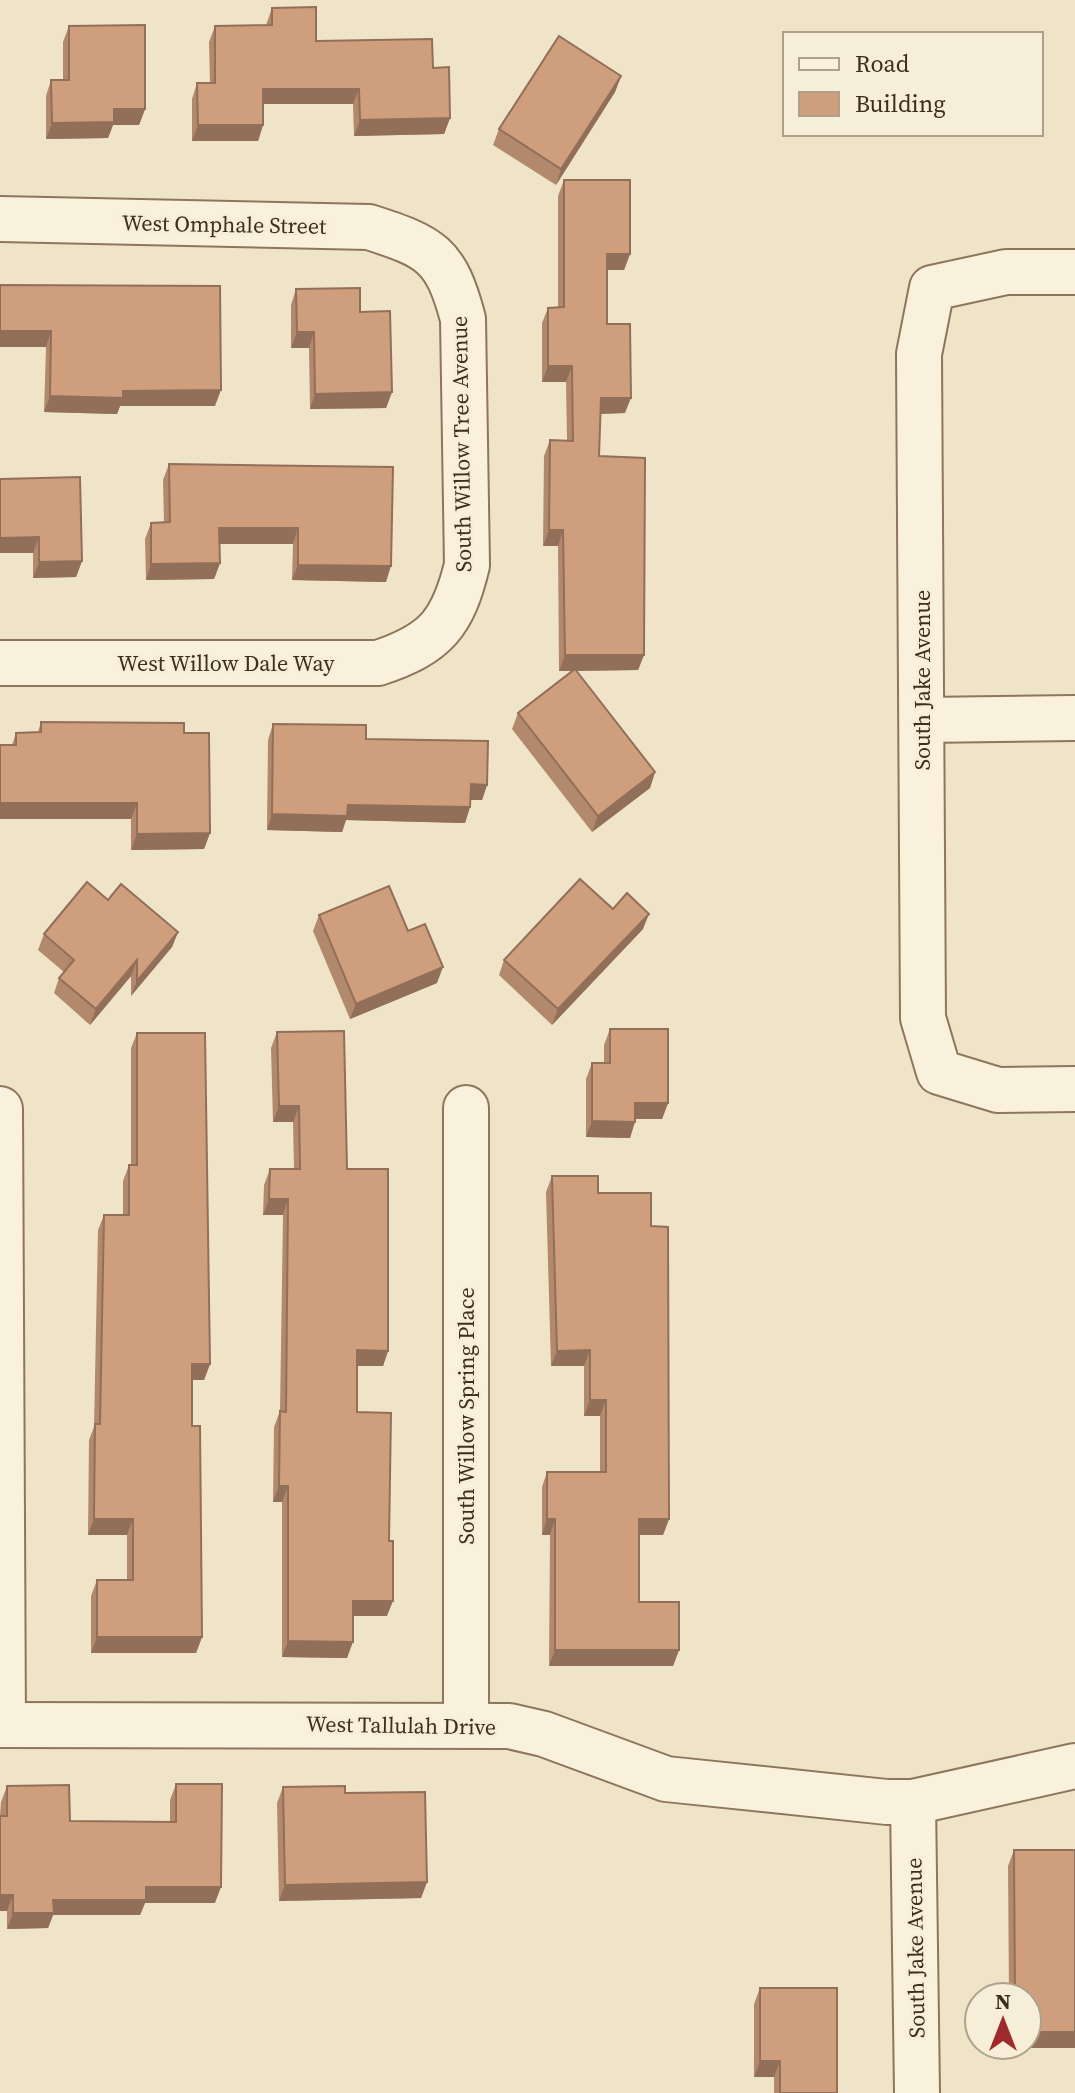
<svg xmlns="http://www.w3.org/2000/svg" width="1075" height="2093" viewBox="0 0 1075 2093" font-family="'Source Serif 4',serif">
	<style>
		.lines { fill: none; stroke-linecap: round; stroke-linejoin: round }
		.street-casing { stroke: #8d765c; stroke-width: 48 }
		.street { stroke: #faf1dc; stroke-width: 44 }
		.wall { fill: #b2896c }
		.shaded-wall { fill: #916f58 }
		.building { fill: #cf9f7d; stroke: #916f58; stroke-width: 2 }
		.labels { text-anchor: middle; stroke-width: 6; stroke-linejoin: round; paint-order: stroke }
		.street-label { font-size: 22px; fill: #3d2e20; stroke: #f7eed8 }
	</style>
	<rect width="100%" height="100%" fill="#f0e4c8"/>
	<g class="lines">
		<g class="street-casing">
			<g id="street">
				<path d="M0,219l369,8c62,20 77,27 94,92l4,246c-14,58 -31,79 -89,98h-378"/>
				<polyline points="1075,272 1006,272 932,288 919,354 923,1018 939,1072 998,1090 1075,1089"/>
				<polyline points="923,720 1075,718"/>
				<polyline points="0,1109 3,1725"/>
				<polyline points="466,1724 466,1108"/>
				<polyline points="0,1725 509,1726 544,1734 666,1779 887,1802 913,1802 1075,1766"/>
				<polyline points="913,1802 917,2093"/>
			</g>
		</g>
		<use href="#street" class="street"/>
	</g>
	<g class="wall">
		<polygon points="272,8 316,41 433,68 450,118 444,134 354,136 353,104 263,104 263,125 258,141 192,141 192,99 197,83 210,83 209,42 215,26 266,25"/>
		<polygon points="69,26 145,109 139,125 113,125 108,138 46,139 46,96 51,80 63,80 63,42"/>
		<polygon points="621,76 615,92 556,185 493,145 499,129"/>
		<polygon points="564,180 630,254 624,270 607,270 607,324 625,413 600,414 599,456 644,655 638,670 576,671 655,772 650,788 592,832 512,729 518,713 572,671 559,671 558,546 543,546 544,456 550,440 567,440 566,382 542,382 542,323 548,308 558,307 558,196"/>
		<polygon points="0,285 215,406 120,406 117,414 44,412 46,347 0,347"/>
		<polygon points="296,289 360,312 392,392 386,408 310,409 309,348 291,348 291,305"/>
		<polygon points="169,464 393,467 386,582 292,580 293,544 219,544 220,563 214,579 146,580 145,539 151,523 164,523 163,480"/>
		<polygon points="0,479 82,561 76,577 33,578 33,553 0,553"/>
		<polygon points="41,722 184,733 210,833 204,849 131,850 131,819 12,745 16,733 38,732"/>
		<polygon points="273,724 366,739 487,785 482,800 471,800 470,807 465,823 346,820 342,832 267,830 268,740"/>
		<polygon points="108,900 178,932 172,947 131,996 131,976 90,1025 54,993 59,978 64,972 38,950 44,934"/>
		<polygon points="613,909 643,929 552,1025 499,975 504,960"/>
		<polygon points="319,915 408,931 437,983 350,1019 313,931"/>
		<polygon points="610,1029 668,1103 662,1119 635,1119 630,1138 586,1137 586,1079 592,1063 604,1063 604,1045"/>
		<polygon points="277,1032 347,1169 388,1351 383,1366 357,1366 357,1412 387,1616 353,1616 347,1658 282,1657 282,1502 273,1502 274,1427 280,1411 283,1215 263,1215 264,1185 270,1169 294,1169 293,1122 273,1122 271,1048"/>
		<polygon points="137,1033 210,1364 204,1380 192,1380 192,1426 202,1637 196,1653 91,1653 91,1596 97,1580 127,1580 127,1535 88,1535 89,1440 94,1427 98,1230 104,1215 123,1215 123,1181 129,1165 131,1165 131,1048"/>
		<polygon points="552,1176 598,1193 651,1226 669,1519 663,1535 639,1535 639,1602 679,1650 673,1666 549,1666 550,1535 542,1535 542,1487 547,1472 600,1472 600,1416 584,1416 584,1366 551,1366 546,1192"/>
		<polygon points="176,1784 215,1903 145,1903 140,1915 53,1915 48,1928 7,1929 7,1911 0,1911 0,1816 1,1802 7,1786 70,1821 170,1822 170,1800"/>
		<polygon points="283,1787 345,1793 427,1882 421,1898 279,1901 277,1803"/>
		<polygon points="1014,1850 1075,2048 1010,2048 1010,2045 1027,2045 1027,1997 1009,1997 1008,1866"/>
		<polygon points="760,1988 837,2093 774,2093 774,2077 754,2077 754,2004"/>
	</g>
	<g class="shaded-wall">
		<polygon points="621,76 615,92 556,185 561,169"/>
		<polygon points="263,89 359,89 353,104 258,104"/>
		<polygon points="114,109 145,109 139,125 113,125 108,138 46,139 52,123"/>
		<polygon points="450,118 444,134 354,136 360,120"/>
		<polygon points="198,125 263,125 258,141 192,141"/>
		<polygon points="607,254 630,254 624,270 601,270"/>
		<polygon points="0,331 51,331 46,347 0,347"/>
		<polygon points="297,332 314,332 309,348 291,348"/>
		<polygon points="548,366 572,366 566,382 542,382"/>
		<polygon points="221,390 215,406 120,406 117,414 44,412 50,396 123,391"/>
		<polygon points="392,392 386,408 310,409 315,394"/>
		<polygon points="601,398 631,398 625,413 595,414"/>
		<polygon points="219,528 298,528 293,544 213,544"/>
		<polygon points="549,530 563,530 558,546 543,546"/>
		<polygon points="39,537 33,553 0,553 0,538"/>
		<polygon points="82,561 76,577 33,578 39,562"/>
		<polygon points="220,563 214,579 146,580 151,564"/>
		<polygon points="298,565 391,566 386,582 292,580"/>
		<polygon points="565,655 644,655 638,670 559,671"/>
		<polygon points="655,772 650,788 592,832 598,816"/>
		<polygon points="471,784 487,785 482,800 465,800"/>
		<polygon points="0,803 137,803 131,819 0,819"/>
		<polygon points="348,805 470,807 465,823 346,820 342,832 267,830 272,814"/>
		<polygon points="210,833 204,849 131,850 137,834"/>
		<polygon points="649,914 643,929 552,1025 558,1009"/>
		<polygon points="178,932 172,947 131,996 137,981"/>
		<polygon points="137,960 131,976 90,1025 96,1009"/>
		<polygon points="443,967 437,983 350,1019 356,1004"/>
		<polygon points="635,1103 668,1103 662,1119 630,1119"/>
		<polygon points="279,1106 299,1106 293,1122 273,1122"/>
		<polygon points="592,1121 635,1122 630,1138 586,1137"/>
		<polygon points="269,1199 288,1199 283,1215 263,1215"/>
		<polygon points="357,1350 388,1351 383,1366 352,1366"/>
		<polygon points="590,1350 584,1366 551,1366 557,1351"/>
		<polygon points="192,1364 210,1364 204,1380 187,1380"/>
		<polygon points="590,1400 606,1400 600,1416 584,1416"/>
		<polygon points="279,1486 288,1486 282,1502 273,1502"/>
		<polygon points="94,1519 133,1519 127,1535 88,1535"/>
		<polygon points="547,1519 555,1519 550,1535 542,1535"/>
		<polygon points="639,1519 669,1519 663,1535 633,1535"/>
		<polygon points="353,1601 393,1601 387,1616 347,1616"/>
		<polygon points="97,1637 202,1637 196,1653 91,1653"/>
		<polygon points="288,1641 353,1642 347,1658 282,1657"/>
		<polygon points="555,1650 679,1650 673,1666 549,1666"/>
		<polygon points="427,1882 421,1898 279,1901 285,1885"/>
		<polygon points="146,1887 221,1887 215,1903 145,1903 140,1915 53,1915 48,1928 7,1929 13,1913 53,1900"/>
		<polygon points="0,1895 13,1895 7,1911 0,1911"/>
		<polygon points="1027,2032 1075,2032 1075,2048 1010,2048 1011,2045 1027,2045"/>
		<polygon points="760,2061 780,2061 774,2077 754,2077"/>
	</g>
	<g class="building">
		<polygon points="316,7 316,41 432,39 433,68 449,67 450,118 360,120 359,89 263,89 263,125 198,125 197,83 215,83 215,26 272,25 272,8"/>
		<polygon points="145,25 145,109 114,109 114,122 52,123 51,80 69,80 69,26"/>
		<polygon points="559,36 621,76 561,169 499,129"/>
		<polygon points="564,180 630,180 630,254 607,254 607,324 630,324 631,398 601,398 599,456 645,458 644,655 565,655 563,530 549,530 550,440 573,441 572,366 548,366 548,308 564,307"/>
		<polygon points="0,285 220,286 221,390 123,391 123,398 50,396 51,331 0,331"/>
		<polygon points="360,288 360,312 390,311 392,392 315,394 314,332 297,332 296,289"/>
		<polygon points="169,464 393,467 391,566 298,565 298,528 219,528 220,563 151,564 151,523 170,522"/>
		<polygon points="80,477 82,561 39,562 39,537 0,538 0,479"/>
		<polygon points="575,669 655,772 598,816 518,713"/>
		<polygon points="41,722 184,723 184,733 209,733 210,833 137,834 137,803 0,803 0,745 16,745 16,733 41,732"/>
		<polygon points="273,724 366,725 366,739 488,741 487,785 471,784 470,807 348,805 347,816 272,814"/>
		<polygon points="580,879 613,909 627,893 649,914 558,1009 504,960"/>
		<polygon points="87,882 108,900 121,884 178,932 137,981 137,960 96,1009 59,978 74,960 44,934"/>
		<polygon points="389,886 408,931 425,924 443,967 356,1004 319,915"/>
		<polygon points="610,1029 668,1029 668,1103 635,1103 635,1122 592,1121 592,1063 610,1063"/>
		<polygon points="344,1031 347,1169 388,1169 388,1351 357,1350 357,1412 391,1413 389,1541 393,1541 393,1601 353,1601 353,1642 288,1641 288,1486 279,1486 280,1411 286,1412 288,1199 269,1199 270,1169 300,1169 299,1106 279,1106 277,1032"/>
		<polygon points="137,1033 205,1033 210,1364 192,1364 192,1426 200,1426 202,1637 97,1637 97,1580 133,1580 133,1519 94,1519 95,1424 100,1424 104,1215 129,1215 129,1165 137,1165"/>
		<polygon points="552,1176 598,1176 598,1193 651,1193 651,1226 668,1227 669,1519 639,1519 639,1602 679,1602 679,1650 555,1650 555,1519 547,1519 547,1472 606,1472 606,1400 590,1400 590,1350 557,1351"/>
		<polygon points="176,1784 222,1784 221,1887 146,1887 146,1900 53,1900 54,1913 13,1913 13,1895 0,1895 0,1816 7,1816 7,1786 69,1785 70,1821 176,1822"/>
		<polygon points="345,1786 345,1793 425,1792 427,1882 285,1885 283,1787"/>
		<polygon points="1014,1850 1075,1850 1075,2032 1027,2032 1027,1997 1015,1997"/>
		<polygon points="760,1988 837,1988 837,2093 780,2093 780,2061 760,2061"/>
	</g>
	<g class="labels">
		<g class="street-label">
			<text transform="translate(224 224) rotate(1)" y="8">West Omphale Street</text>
			<text transform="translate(461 444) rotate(-91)" y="8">South Willow Tree Avenue</text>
			<text x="226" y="671">West Willow Dale Way</text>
			<text transform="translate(922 680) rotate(-90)" y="8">South Jake Avenue</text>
			<text transform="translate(466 1416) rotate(-90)" y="8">South Willow Spring Place</text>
			<text transform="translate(401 1725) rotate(1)" y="8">West Tallulah Drive</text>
			<text transform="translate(915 1948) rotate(-91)" y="8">South Jake Avenue</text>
		</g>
	</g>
	<rect x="783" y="32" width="260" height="104" fill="#f7eed8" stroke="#ada18e" stroke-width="2"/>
	<rect x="799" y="58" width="40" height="12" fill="#faf1dc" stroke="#ada18e" stroke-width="2"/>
	<text x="855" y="72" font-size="24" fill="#3d2e20">Road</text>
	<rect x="799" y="92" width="40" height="24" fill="#cf9f7d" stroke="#ada18e" stroke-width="2"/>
	<text x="855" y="112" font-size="24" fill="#3d2e20">Building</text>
	<g transform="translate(1003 2021)"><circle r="38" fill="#f7eed8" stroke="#ada18e" stroke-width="2"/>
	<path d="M0-6L14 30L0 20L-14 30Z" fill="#9e2a2b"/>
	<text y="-12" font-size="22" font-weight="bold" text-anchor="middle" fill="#3d2e20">N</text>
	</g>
</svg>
